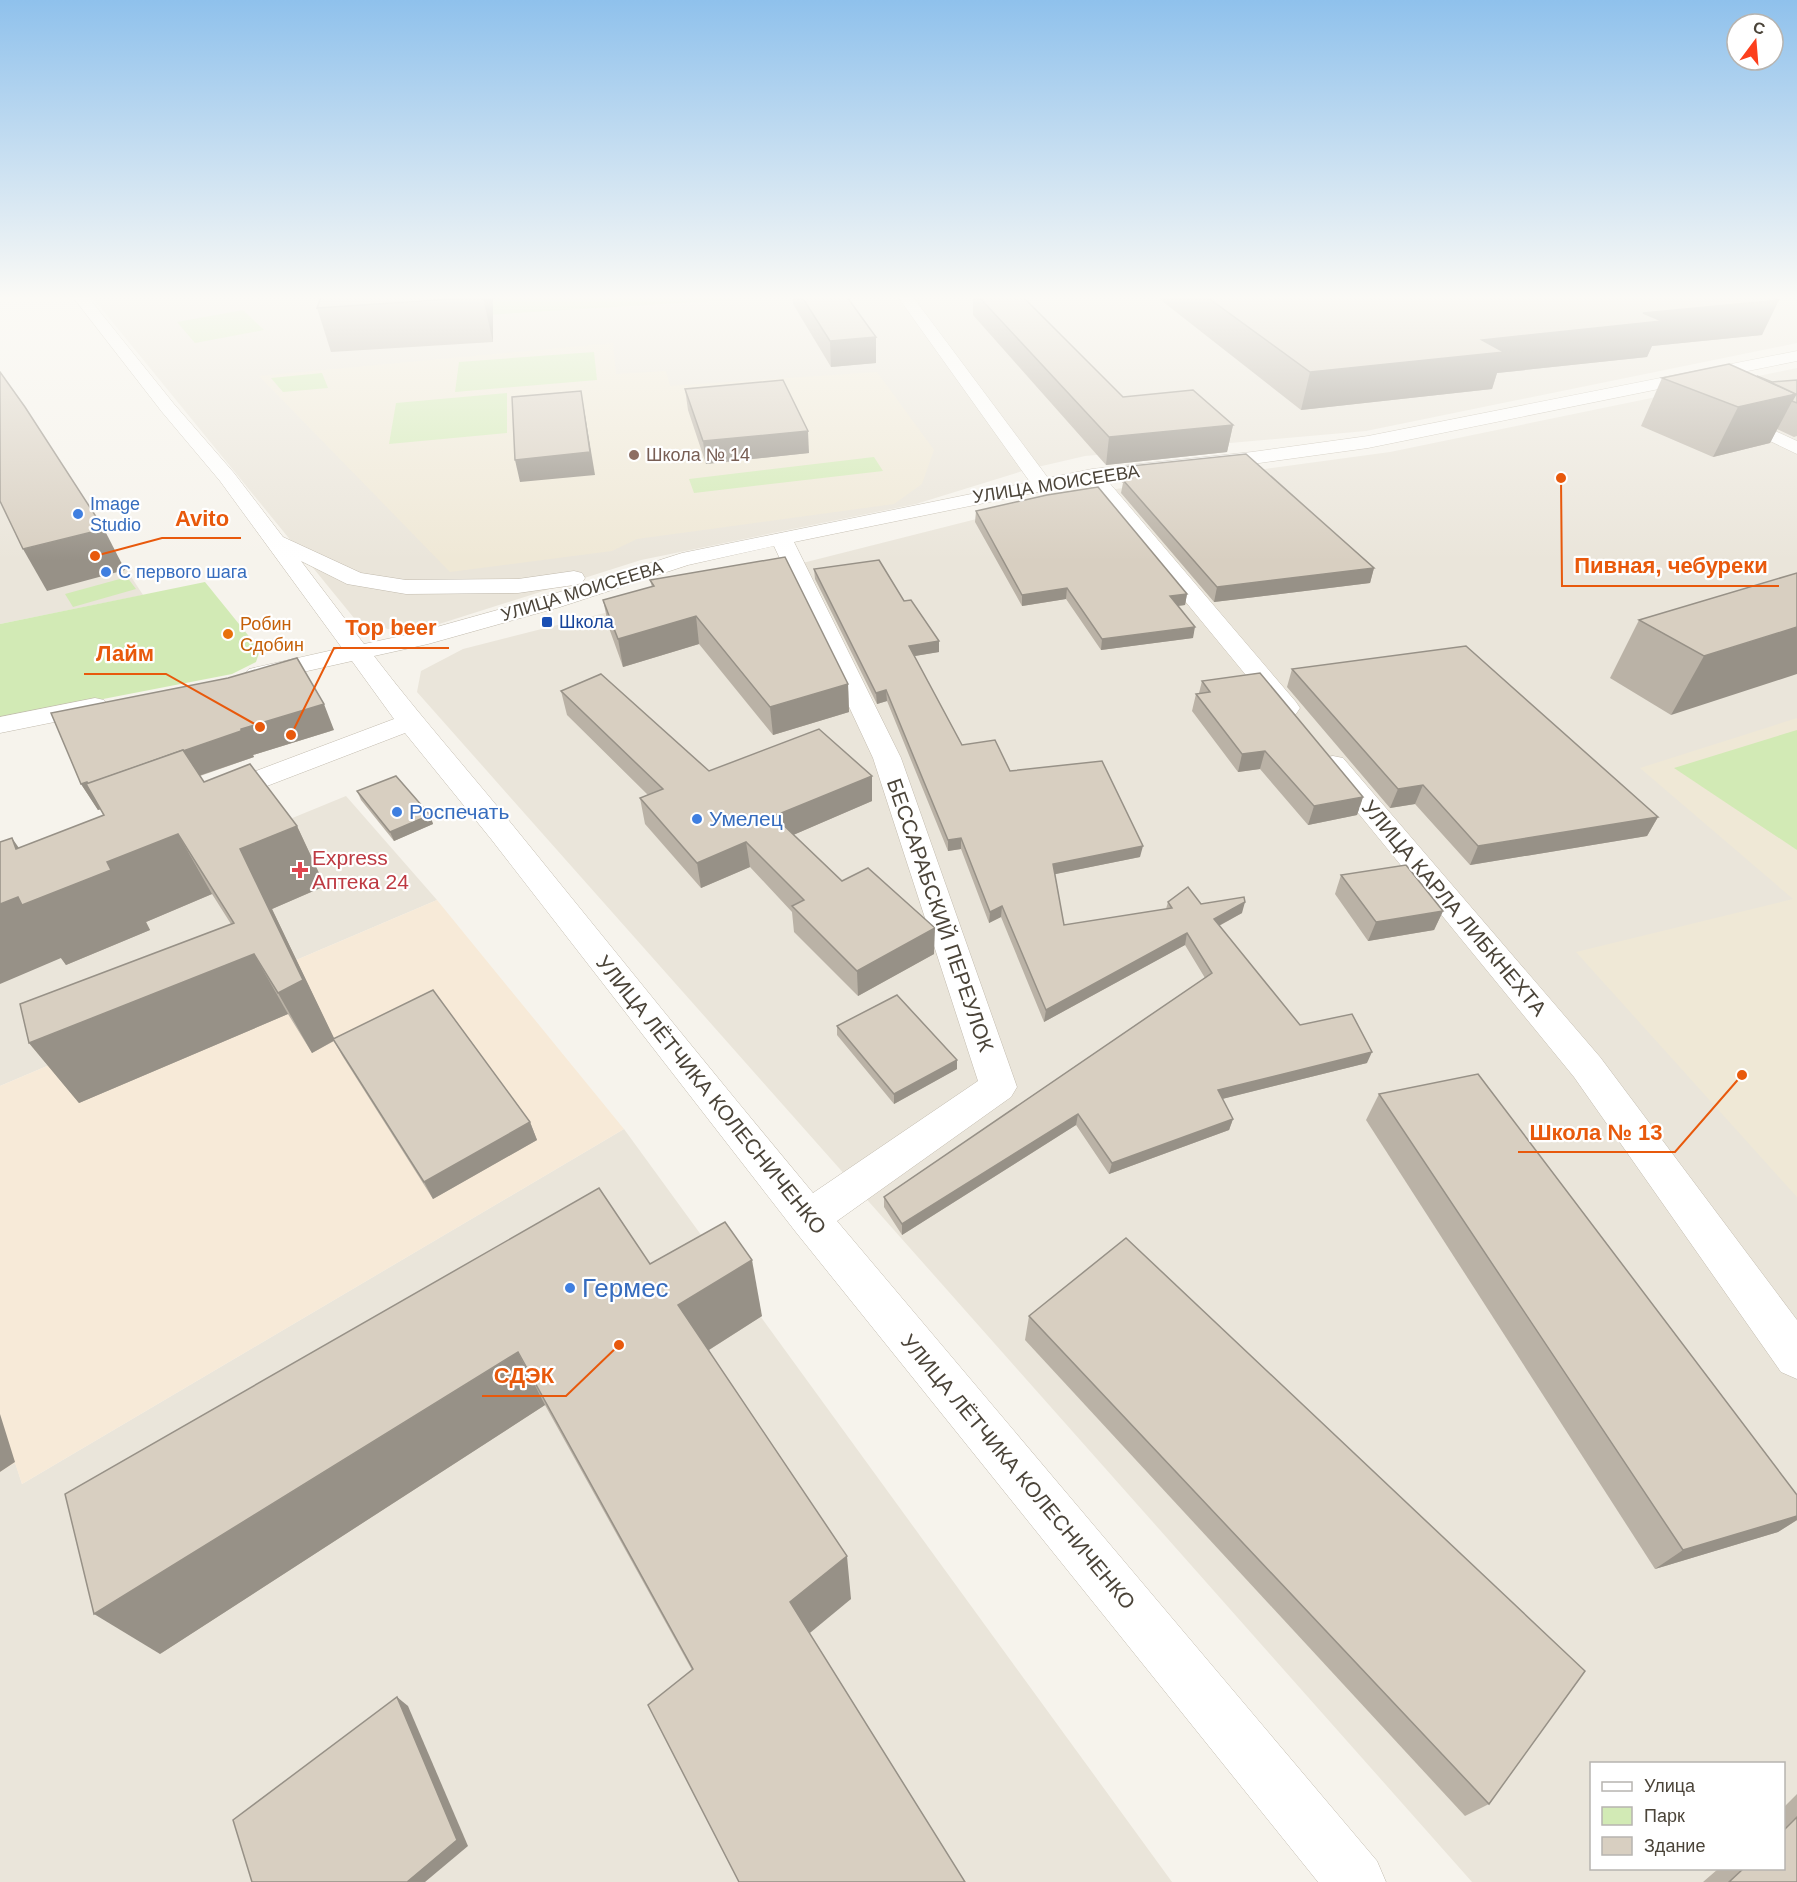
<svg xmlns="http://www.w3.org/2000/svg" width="1797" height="1882" viewBox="0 0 1797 1882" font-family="Arial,sans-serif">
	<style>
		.residential { fill: #eae5da; fill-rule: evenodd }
		.commercial { fill: #f7ead8 }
		.education { fill: #efe8d6 }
		.green { fill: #d2eab5 }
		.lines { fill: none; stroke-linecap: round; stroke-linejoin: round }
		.minor-casing { stroke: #c2bbae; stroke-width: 1 }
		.minor { fill: #fff; fill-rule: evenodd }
		.wall { fill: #bab2a6 }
		.shaded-wall { fill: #979187 }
		.building { fill: #d8cfc1; stroke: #979187; stroke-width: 1.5 }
		.education-dot { fill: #8d6e63; stroke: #fff; stroke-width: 2 }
		.shop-dot { fill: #3f7fe0; stroke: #fff; stroke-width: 2 }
		.transit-dot { fill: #1a4fb4; stroke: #fff; stroke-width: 2 }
		.food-dot { fill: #e8710a; stroke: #fff; stroke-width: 2 }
		.health-dot { fill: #e0444e; stroke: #fff; stroke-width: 2 }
		.labels { text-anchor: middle; stroke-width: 4.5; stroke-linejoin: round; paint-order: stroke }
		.far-education-label { font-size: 18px; fill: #785e54; stroke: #fff; text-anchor: start }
		.far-street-label { font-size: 18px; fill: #4b4439; stroke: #fff }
		.far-shop-label { font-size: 18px; fill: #366cbe; stroke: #fff; text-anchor: start }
		.far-transit-label { font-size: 18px; fill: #164399; stroke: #fff; text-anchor: start }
		.far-food-label { font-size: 18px; fill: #c56008; stroke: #fff; text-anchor: start }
		.shop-label { font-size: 21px; fill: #366cbe; stroke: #fff; text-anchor: start }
		.health-label { font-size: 21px; fill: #be3a42; stroke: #fff; text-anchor: start }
		.street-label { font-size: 21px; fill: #4b4439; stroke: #fff }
		.near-shop-label { font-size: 26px; fill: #366cbe; stroke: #fff; text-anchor: start }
		.leader { fill: none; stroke: #e8590c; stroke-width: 2 }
		.callout-dot { fill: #e8590c; stroke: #fff; stroke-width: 2 }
		.callout-label { font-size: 22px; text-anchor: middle; font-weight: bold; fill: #e8590c; stroke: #fff; stroke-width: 4.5; stroke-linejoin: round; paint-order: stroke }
	</style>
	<rect width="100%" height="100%" fill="#f6f3ec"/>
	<g class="residential">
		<polygon points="92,297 1797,297 1797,343 1366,431 1085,456 1029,469 916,504 641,560 436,625 388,629 354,618"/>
		<path d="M1797,368v1514h-325l-1055,-1190 4,-21 42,-22 608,-154 319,-43zM1592,1764h192v104h-192z"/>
		<polygon points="0,381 45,445 143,595 0,624"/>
		<polygon points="346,796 437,900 0,1086 0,920 236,841"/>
		<polygon points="624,1129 1172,1882 0,1882 0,1472 15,1462 22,1484"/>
	</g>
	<polygon class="commercial" points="437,900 624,1129 22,1484 15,1463 0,1472 0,1086"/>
	<g class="education">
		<polygon points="613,343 616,374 666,371 670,386 877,372 934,450 922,484 894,504 637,539 612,551 450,572 259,376"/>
		<polygon points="1797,718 1797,1197 1576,952 1793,899 1640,768"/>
	</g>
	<g class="green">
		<polygon points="426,297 761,297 761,298 420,319"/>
		<polygon points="243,310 264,330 195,343 177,322"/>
		<polygon points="594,352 597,380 455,392 459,362"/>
		<polygon points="322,373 328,388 283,392 271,378"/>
		<polygon points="507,393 507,433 389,444 396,403"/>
		<polygon points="874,457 883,471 694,493 689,479"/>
		<polygon points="127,577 136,589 73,607 65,594"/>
		<polygon points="205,582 260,650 256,662 232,674 0,719 0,624"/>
		<polygon points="1797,730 1797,850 1674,768"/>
	</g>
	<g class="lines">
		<g class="minor-casing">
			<g id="minor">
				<path d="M73,297h15l86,107 60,69 49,64 78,36 45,7 112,-1 56,-8 8,2 3,5 -3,5 -8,2 -56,8 -112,1 -59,-10 -46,-23 63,83 51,-11 129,-36 138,-44 348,-71 -132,-185h15l135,181 44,-9 160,-17 116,-16 429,-85v10l-429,87 -116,16 -146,15 190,223 4,6 -4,6 -9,2 -9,-2 -191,-232 -293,60 107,216 116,329 -6,10 -174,124 540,640 9,21h-68l-523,-651 -304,-392 -86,-106 -177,68 -10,3 -10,-3 -4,-6 4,-6 186,-70 -42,-58 -94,21 -9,-3 -4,-5 4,-5 93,-21 -122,-167 -58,-69zM774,546l99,212 105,323 -165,112c-101,-121 -199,-243 -298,-365 -47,-58 -96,-113 -141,-172l54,-12 132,-37 128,-42z"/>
				<polygon points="1734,412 1797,441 1797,454 1728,421 1725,417 1728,413"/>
				<polygon points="95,698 104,700 108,706 104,712 0,733 0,717"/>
				<polygon points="1333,756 1343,758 1600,1057 1797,1320 1797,1379 1781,1372 1574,1077 1323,770 1319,764 1323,758"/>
			</g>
		</g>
		<use href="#minor" class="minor"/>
	</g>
	<g class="wall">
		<polygon points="321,297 493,297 493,342 331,352 317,308"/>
		<polygon points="793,297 847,297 876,363 831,367 793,304"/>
		<polygon points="973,297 1023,297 1123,397 1233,425 1227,452 1106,465 973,315"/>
		<polygon points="1157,297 1772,297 1762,335 1652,346 1647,357 1497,373 1492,389 1301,410"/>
		<polygon points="1662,378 1772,382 1797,380 1797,436 1794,437 1777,429 1770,443 1713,457 1641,426"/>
		<polygon points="685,389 809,453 706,464 688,410"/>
		<polygon points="1121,467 1374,568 1370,583 1214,602 1121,493 1123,483 1119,480"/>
		<polygon points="976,511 1187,594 1185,605 1178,606 1193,638 1101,650 1066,599 1022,606 975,522"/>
		<polygon points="814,569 904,601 939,641 939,652 914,656 962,745 1010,771 1140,857 1055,874 1064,925 1166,909 1168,902 1201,904 1242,913 1219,926 1300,1025 1367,1063 1222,1099 1233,1119 1229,1130 1109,1174 1076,1125 902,1235 884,1207 884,1197 1205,978 1185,945 1044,1022 1001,917 989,923 961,849 948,851 887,701 877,704 815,579"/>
		<polygon points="1797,573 1671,715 1610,678 1639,620"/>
		<polygon points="650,580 848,684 849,712 773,735 699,644 623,667 609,628 603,600 652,587"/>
		<polygon points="1292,669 1658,817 1647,836 1470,865 1415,804 1390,808 1287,687"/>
		<polygon points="1202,681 1363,797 1357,815 1308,825 1260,769 1238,772 1192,711 1196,694 1199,693"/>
		<polygon points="561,691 709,771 872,776 872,801 793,835 842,881 934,954 858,996 794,932 792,912 750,867 701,888 645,824 640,798 648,795 567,715"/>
		<polygon points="334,730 253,755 254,757 200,776 204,782 297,826 325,886 272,909 334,1039 530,1122 537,1140 433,1199 343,1057 334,1041 312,1053 288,1014 79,1103 29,1043 231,924 212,894 146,922 150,930 66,965 61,958 19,848 104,815 101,809 98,810 81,784"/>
		<polygon points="357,791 430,815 433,824 394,841 361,800"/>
		<polygon points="1341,875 1443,911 1434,930 1368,941 1335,894"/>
		<polygon points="837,1026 957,1069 894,1104 837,1035"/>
		<polygon points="1379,1094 1797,1495 1797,1520 1778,1532 1655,1569 1366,1120"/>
		<polygon points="650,1264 762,1316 709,1350 851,1599 692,1670 545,1405 160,1654"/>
		<polygon points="1029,1316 1489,1804 1465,1816 1025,1340"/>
		<polygon points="1797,1794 1797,1882 1703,1882 1718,1869 1784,1869 1784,1807"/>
	</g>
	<g class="shaded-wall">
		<polygon points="493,297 493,342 483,298"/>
		<polygon points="1779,300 1762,335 1652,346 1647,357 1497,373 1492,389 1301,410 1310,372 1482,340 1643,313"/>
		<polygon points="876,337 876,363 831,367 830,341"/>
		<polygon points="581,391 595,475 520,482 515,460"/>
		<polygon points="1796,394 1770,443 1713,457 1738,407"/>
		<polygon points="1233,425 1227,452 1106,465 1109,437"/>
		<polygon points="808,431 809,453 706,464 703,441"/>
		<polygon points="104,529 125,570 47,591 23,549"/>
		<polygon points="1374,568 1370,583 1214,602 1217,587"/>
		<polygon points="1067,588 1066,599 1022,606 1022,595"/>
		<polygon points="1187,594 1185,605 1168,607 1170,596"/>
		<polygon points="696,616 699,644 623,667 618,639"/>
		<polygon points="1195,627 1193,638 1101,650 1102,639"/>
		<polygon points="1797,627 1797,674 1671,715 1704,656"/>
		<polygon points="939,641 939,652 909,657 909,646"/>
		<polygon points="848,684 849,712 773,735 770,707"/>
		<polygon points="886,690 887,701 877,704 876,693"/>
		<polygon points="324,704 334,730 253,755 254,757 98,810 81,784 179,752 241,729"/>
		<polygon points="1265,751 1260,769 1238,772 1242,754"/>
		<polygon points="872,776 872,801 777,842 774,816"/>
		<polygon points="1423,785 1415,804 1390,808 1398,789"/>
		<polygon points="1363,797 1357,815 1308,825 1314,806"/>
		<polygon points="430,815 433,824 394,841 390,832"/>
		<polygon points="1658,817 1647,836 1470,865 1478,846"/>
		<polygon points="297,826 325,886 272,909 335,1040 312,1053 278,993 240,849"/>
		<polygon points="178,834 212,894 146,922 150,930 66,965 61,958 0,984 0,904 18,897 16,849 12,838 51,894 107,862"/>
		<polygon points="961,838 961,849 948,851 948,840"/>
		<polygon points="746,842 750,867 701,888 697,863"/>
		<polygon points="1143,846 1140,857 1051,875 1053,864"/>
		<polygon points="1245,902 1242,913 1211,930 1214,919"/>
		<polygon points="1002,906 1001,917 989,923 990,912"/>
		<polygon points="1443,911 1434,930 1368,941 1376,922"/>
		<polygon points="935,928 934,954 858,996 857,971"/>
		<polygon points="1187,933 1185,945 1044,1022 1046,1010"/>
		<polygon points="254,954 288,1014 79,1103 29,1043"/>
		<polygon points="1372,1052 1367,1063 1214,1101 1218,1090"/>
		<polygon points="957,1060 957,1069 894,1104 894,1094"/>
		<polygon points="1078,1114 1076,1125 902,1235 902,1224"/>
		<polygon points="1233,1119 1229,1130 1109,1174 1112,1163"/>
		<polygon points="530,1122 537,1140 433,1199 424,1182"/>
		<polygon points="752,1260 762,1316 693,1360 678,1305"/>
		<polygon points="518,1352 545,1405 160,1654 94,1614"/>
		<polygon points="0,1414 15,1462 0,1472"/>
		<polygon points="1797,1516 1797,1520 1778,1532 1655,1569 1683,1550"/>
		<polygon points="847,1556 851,1599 799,1642 790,1602"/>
		<polygon points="397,1697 408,1706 468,1846 425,1882 407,1882"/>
	</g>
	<g class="building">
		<polygon points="321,297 483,297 317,308"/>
		<polygon points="802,297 847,297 876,337 830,341"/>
		<polygon points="979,297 1023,297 1123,397 1193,390 1233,425 1109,437"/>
		<polygon points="1207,297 1772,297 1779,300 1643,313 1662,321 1482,340 1504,352 1310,372"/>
		<polygon points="1729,364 1796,394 1738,407 1662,378"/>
		<polygon points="0,372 25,407 104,529 23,549 0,501"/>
		<polygon points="1757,376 1772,382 1797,380 1797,403 1792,401 1796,394"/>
		<polygon points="783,380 808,431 703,441 685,389"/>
		<polygon points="581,391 590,452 515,460 512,397"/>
		<polygon points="1246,454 1374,568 1217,587 1123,480 1132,478 1121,467"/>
		<polygon points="1098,487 1187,594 1170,596 1195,627 1102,639 1067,588 1022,595 976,511 1047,495"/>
		<polygon points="785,557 848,684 770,707 696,616 618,639 603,600 654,586 650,580"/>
		<polygon points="879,560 904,601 911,600 939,641 909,646 962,745 995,740 1010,771 1102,761 1143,846 1053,864 1064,925 1172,908 1168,902 1188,887 1201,904 1244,897 1245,902 1214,919 1300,1025 1352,1014 1372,1052 1218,1090 1233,1119 1112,1163 1078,1114 902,1224 884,1197 1212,973 1187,933 1046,1010 1002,906 990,912 961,838 948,840 886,690 876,693 814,569"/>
		<polygon points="1797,573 1797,627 1704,656 1639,620"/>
		<polygon points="1466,646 1658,817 1478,846 1423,785 1398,789 1292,669"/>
		<polygon points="297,658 324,704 241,729 241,731 183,751 183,750 88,784 87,782 81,784 51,713 228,678"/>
		<polygon points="1260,673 1363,797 1314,806 1265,751 1242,754 1196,694 1210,692 1202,681"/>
		<polygon points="601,674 709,771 819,729 872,776 774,816 842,881 868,868 935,928 857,971 792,906 804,900 746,842 697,863 640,798 663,789 561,691"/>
		<polygon points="183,750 204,782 250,764 297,826 240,849 303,980 278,993 254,954 29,1043 20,1004 234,923 178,834 107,862 111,870 22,905 18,897 0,904 0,842 12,838 16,849 104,815 86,784"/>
		<polygon points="396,776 430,815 390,832 357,791"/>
		<polygon points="1406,865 1443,911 1376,922 1341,875"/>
		<polygon points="433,990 530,1122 424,1182 333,1039"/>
		<polygon points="897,995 957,1060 894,1094 837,1026"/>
		<polygon points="1478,1074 1797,1495 1797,1516 1683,1550 1379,1094"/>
		<polygon points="599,1188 650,1264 725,1222 752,1260 678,1305 847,1556 790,1602 965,1882 739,1882 648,1705 693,1669 518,1352 94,1614 65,1494"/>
		<polygon points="1126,1238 1585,1671 1489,1804 1029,1316"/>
		<polygon points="397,1697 457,1840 407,1882 252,1882 233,1820"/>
		<polygon points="1797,1817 1797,1882 1729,1882 1743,1869 1784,1869 1784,1830"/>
	</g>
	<linearGradient id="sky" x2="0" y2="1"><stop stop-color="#8fc1ec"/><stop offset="0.53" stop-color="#fbfaf6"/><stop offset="1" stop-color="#fbfaf6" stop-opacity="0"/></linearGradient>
	<rect width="1797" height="561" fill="url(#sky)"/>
	<circle class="education-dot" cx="634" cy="455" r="6"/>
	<g class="shop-dot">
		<circle cx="78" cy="514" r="6"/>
		<circle cx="106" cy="572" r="6"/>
		<circle cx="397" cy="812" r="6"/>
		<circle cx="697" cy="819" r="6"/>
		<circle cx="570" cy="1288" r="6"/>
	</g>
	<rect class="transit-dot" x="541" y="616" width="12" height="12" rx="3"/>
	<circle class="food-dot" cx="228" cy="634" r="6"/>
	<path class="health-dot" d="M297 861h6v6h6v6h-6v6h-6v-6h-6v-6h6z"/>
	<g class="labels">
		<g class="far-education-label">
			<text x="646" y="461">Школа № 14</text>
		</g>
		<g class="far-street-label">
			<text transform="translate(1056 484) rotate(-9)" y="6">УЛИЦА МОИСЕЕВА</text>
			<text transform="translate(582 591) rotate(-17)" y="6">УЛИЦА МОИСЕЕВА</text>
		</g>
		<g class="far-shop-label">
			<text x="90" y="510">Image<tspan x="90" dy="21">Studio</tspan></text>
			<text x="118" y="578">С первого шага</text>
		</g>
		<g class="far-transit-label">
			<text x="559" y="628">Школа</text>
		</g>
		<g class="far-food-label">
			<text x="240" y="630">Робин<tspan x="240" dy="21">Сдобин</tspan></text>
		</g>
		<g class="shop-label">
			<text x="409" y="819">Роспечать</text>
			<text x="709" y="826">Умелец</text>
		</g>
		<g class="health-label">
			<text x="312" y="865">Express<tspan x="312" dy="24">Аптека 24</tspan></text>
		</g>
		<g class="street-label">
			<text transform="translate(1454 908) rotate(50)" y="7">УЛИЦА КАРЛА ЛИБКНЕХТА</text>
			<text transform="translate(940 915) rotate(71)" y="7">БЕССАРАБСКИЙ ПЕРЕУЛОК</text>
			<text transform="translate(711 1095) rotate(51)" y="7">УЛИЦА ЛЁТЧИКА КОЛЕСНИЧЕНКО</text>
			<text transform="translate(1018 1472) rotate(50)" y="7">УЛИЦА ЛЁТЧИКА КОЛЕСНИЧЕНКО</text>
		</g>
		<g class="near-shop-label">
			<text x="582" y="1297">Гермес</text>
		</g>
	</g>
	<path class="leader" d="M95 556L162 538H241M1561 478L1562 586H1779M291 735L334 648H449M260 727L166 674H84M1742 1075L1675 1152H1518M619 1345L566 1396H482"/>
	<g class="callout-dot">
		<circle cx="95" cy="556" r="6"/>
		<circle cx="1561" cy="478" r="6"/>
		<circle cx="291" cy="735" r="6"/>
		<circle cx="260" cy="727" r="6"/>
		<circle cx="1742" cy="1075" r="6"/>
		<circle cx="619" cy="1345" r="6"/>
	</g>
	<g class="callout-label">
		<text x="202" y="526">Avito</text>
		<text x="1671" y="573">Пивная, чебуреки</text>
		<text x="391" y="635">Top beer</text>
		<text x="125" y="661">Лайм</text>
		<text x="1596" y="1140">Школа № 13</text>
		<text x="524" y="1383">СДЭК</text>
	</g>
	<rect x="1590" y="1762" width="195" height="108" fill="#ffffff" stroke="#b7b4b0" stroke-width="1.5"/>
	<rect x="1602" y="1782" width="30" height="9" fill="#ffffff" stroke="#b7b4b0" stroke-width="1.5"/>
	<text x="1644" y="1792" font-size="18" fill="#4b4439">Улица</text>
	<rect x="1602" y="1807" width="30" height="18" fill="#d2eab5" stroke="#b7b4b0" stroke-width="1.5"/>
	<text x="1644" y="1822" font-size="18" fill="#4b4439">Парк</text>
	<rect x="1602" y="1837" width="30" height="18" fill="#d8cfc1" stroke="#b7b4b0" stroke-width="1.5"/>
	<text x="1644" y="1852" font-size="18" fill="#4b4439">Здание</text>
	<g transform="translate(1755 42) rotate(16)"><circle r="28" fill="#ffffff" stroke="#b7b4b0" stroke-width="1.5"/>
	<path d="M0-4.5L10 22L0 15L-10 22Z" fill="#fc3f1d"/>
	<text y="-9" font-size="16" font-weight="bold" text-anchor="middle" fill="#4b4439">С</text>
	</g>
</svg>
